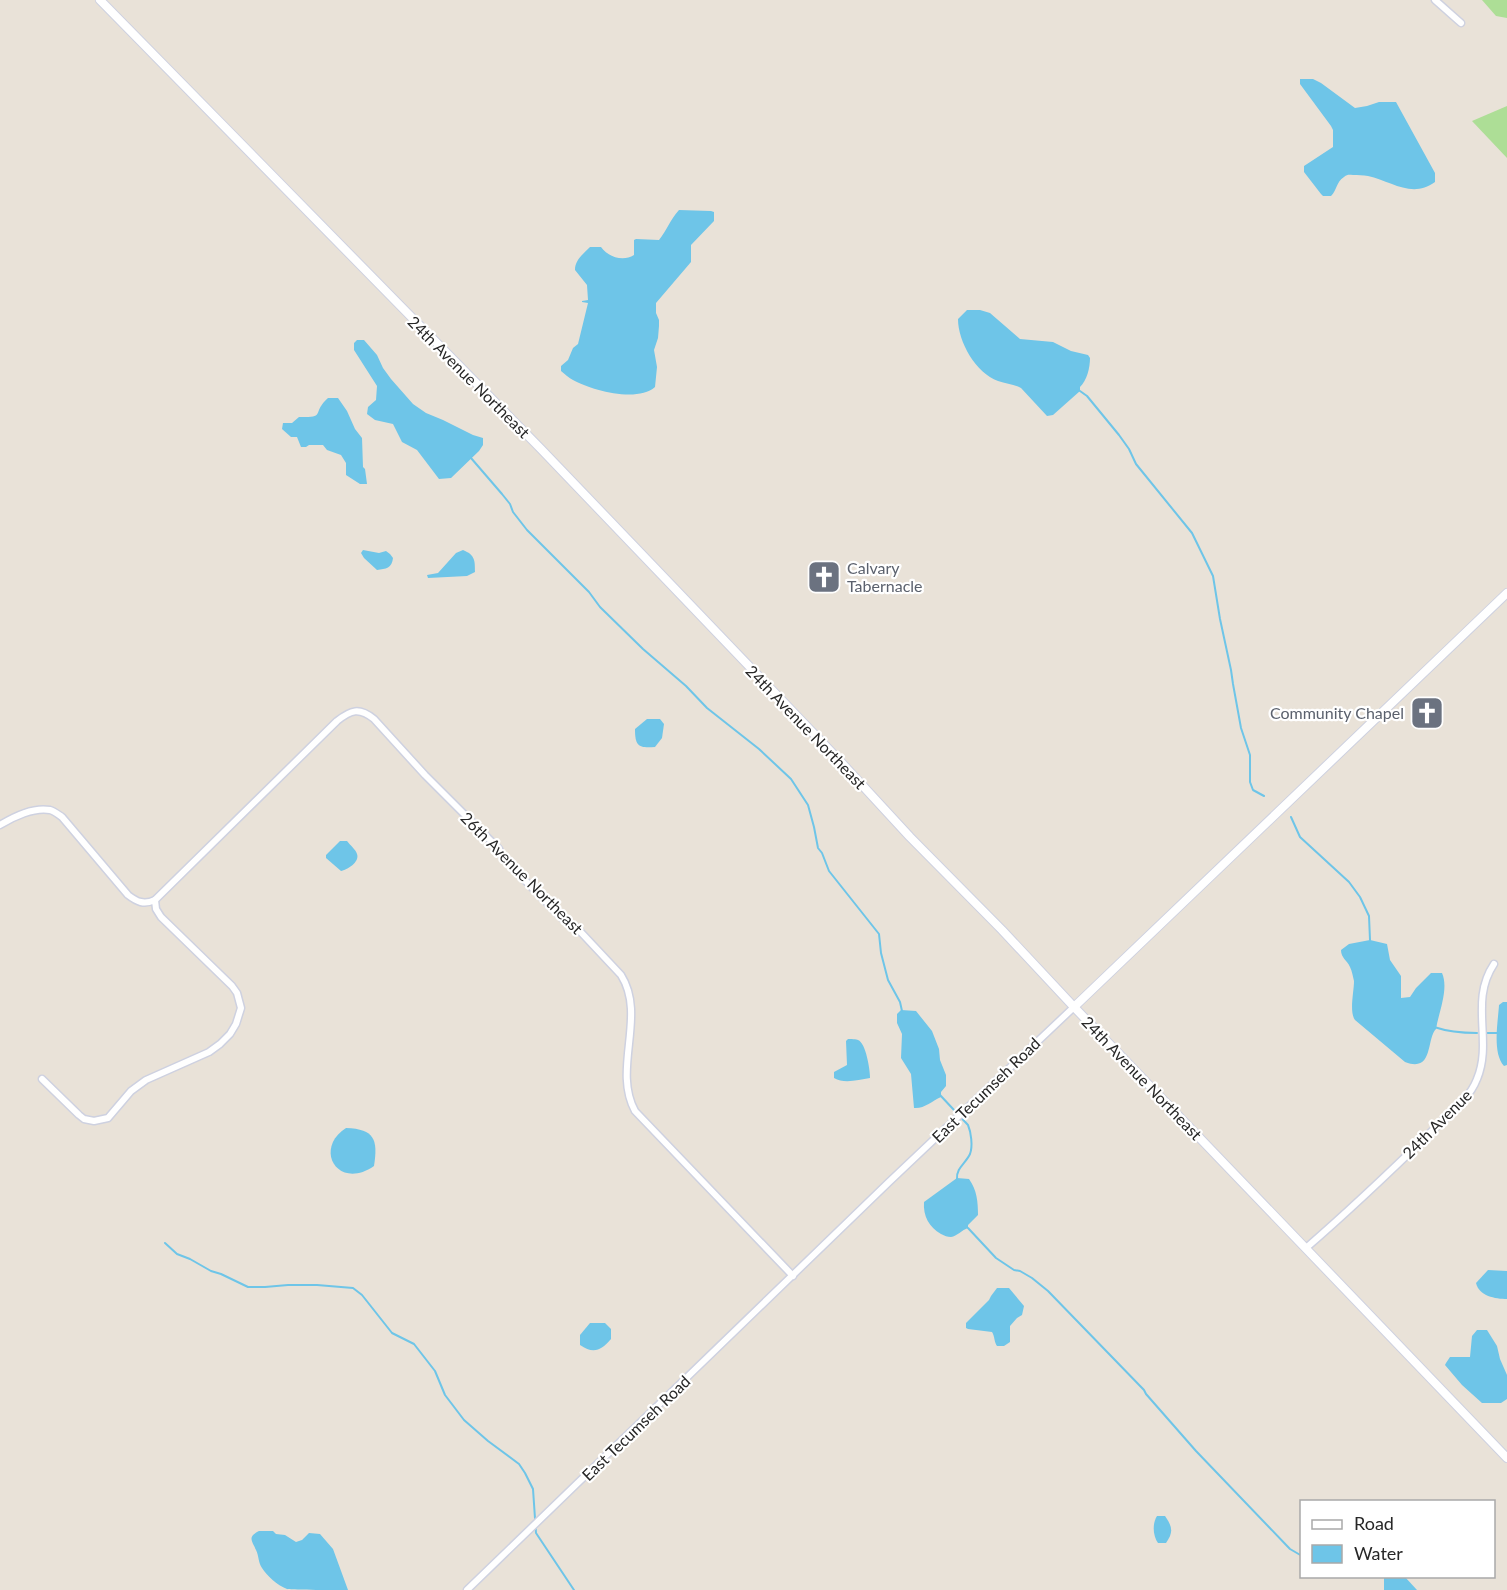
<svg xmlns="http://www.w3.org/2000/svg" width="1507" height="1590" viewBox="0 0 1507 1590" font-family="Lato,sans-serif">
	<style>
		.green { fill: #adde96 }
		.water { fill: #6ec5e8 }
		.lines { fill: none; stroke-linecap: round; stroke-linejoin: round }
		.stream { stroke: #6ec5e8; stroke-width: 2 }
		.minor-casing { stroke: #ced1e0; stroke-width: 9 }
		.tertiary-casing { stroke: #ced1e0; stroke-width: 10 }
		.minor { stroke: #fff; stroke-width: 6 }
		.tertiary { stroke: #fff; stroke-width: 8 }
		.labels { text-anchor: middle; stroke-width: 4.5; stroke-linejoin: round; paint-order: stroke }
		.street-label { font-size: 16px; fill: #272727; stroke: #fff }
		.worship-label { font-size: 16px; fill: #5b616d; stroke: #fff; text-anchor: start }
	</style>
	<rect width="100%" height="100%" fill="#e9e2d8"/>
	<g class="green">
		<polygon points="1482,0 1507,0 1507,18 1496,16"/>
		<polygon points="1507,106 1507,158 1472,121"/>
	</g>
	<g class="water">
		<path d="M1300,79h13l8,4 34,25 12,-2 12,-4h17l39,71v9c-23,17 -44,-1 -67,-6 -5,-1 -10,-1 -15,-1 -4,0 -5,-1 -9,2 -8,5 -7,13 -13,19h-8l-2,-2 -17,-22v-6l29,-19v-17l-2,-4 -31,-42z"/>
		<path d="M679,210l32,1 3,1v9l-23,24v17l-35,41v10l3,7v6l-1,12 -4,12 3,17 -2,20c-18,16 -64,3 -82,-7 -4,-2 -8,-6 -12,-9v-5l7,-6 5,-12 5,-4 10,-41 -6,-1v-1l6,-1 -1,-15 -12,-15c0,-10 8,-16 15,-23h11c7,10 22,15 33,8v-15l2,-1 23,1c8,-10 11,-20 20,-30z"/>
		<path d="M967,310h13l10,3 30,26 33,3 18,9 17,4 2,3c0,10 -3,22 -10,29v4l-27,24 -6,1 -26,-28c-7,-4 -15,-4 -23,-7 -22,-8 -40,-39 -40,-62z"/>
		<polygon points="357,340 364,340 377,355 383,368 391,379 413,404 426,413 443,420 473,435 483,438 483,445 479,451 451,478 439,479 417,450 402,442 393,424 375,420 367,414 368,407 376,400 377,386 354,350 354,343"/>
		<path d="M328,398h10l9,13 8,18 7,9 1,29 2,2 2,15h-7l-14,-9v-12l-5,-8 -14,-5 -4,-5h-14l-3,2h-5l-4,-10h-6l-9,-8 1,-6h9l7,-6c28,1 12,-4 29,-19z"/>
		<path d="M363,550l16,3 7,-2 4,3 3,4c-1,10 -7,11 -16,12l-13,-12 -3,-5z"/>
		<path d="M463,550c12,5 12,10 12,22l-8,4 -39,2 -1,-3 11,-2 18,-20z"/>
		<path d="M647,719h13l4,5 -2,14 -7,9c-16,1 -20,0 -20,-18z"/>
		<path d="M340,841h7c3,4 9,9 10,13 3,8 -10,16 -16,17l-15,-13v-3z"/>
		<path d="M1370,940l17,4 3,16 11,16v22l9,-1 6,-9 15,-15h11c7,16 -3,38 -6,56 -10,10 -2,44 -31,33l-50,-42c-6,-8 -1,-28 -1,-39 -1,-4 -2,-10 -4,-14 -3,-7 -9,-9 -9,-17l8,-6z"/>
		<path d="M1503,1002h4v63l-3,1c-12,-13 -6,-44 -5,-61z"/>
		<path d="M901,1010l15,1 16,20 7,18 1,11 6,15v11l-5,6v5c-9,4 -17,12 -27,11l-3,-34 -10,-16 1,-24 -5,-11v-9z"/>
		<path d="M848,1039c2,0 9,0 10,1 8,3 12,30 12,38 -12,2 -26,6 -36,0v-6l13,-7 -1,-24z"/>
		<path d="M346,1128c29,1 32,12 28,38 -36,25 -61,-17 -28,-38z"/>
		<path d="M957,1178l12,1c8,11 9,23 9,36l-10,10v3c-6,2 -11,8 -17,9 -4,0 -6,-1 -10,-3 -12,-7 -18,-18 -17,-32z"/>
		<path d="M1488,1270l19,1v28c-12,0 -28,-3 -31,-16z"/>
		<path d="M997,1288h12l15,18 -2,9 -5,3 -7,8v16l-6,4h-7c-3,-4 -2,-9 -5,-14l-24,-3 -2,-1v-5l23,-23 2,-4z"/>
		<path d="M590,1323h15l6,6v10c-10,12 -18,15 -31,6v-10z"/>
		<polygon points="1477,1330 1487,1330 1497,1346 1500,1359 1507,1375 1507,1399 1501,1403 1482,1403 1462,1385 1445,1365 1446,1363 1450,1357 1470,1357 1472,1336"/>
		<path d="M1157,1516h8c7,10 9,16 1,27h-8c-5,-7 -6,-19 -1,-27z"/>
		<path d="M259,1531h14l3,3 9,1 11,7 6,-2 7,-7 11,1 13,15 15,41c-11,0 -54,0 -61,-1 -10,-4 -20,-13 -25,-21 -4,-6 -3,-12 -6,-18 -4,-9 -9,-13 3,-19z"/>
		<polygon points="1384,1577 1405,1577 1417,1590 1384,1590"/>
	</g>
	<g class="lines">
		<g class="stream">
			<polyline points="1080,391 1087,396 1119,435 1129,449 1136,464 1192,533 1213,576 1220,619 1231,670 1233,684 1241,728 1250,755 1250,782 1253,790 1264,796"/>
			<polyline points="471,458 502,494 510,504 513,512 527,530 589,592 600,607 643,649 686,686 707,708 759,749 791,779 808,805 814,827 818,848 822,853 829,871 879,934 881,953 888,980 900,1002 902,1011"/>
			<polyline points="1291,817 1300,837 1349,882 1360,897 1369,916 1370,940"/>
			<path d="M1434,1027c15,5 27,6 43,6"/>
			<polyline points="1487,1033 1498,1033"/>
			<path d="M940,1095l28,30c3,7 5,21 2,29 -4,9 -14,14 -13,25"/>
			<polyline points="968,1228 996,1258 1014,1270 1020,1271 1032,1278 1048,1291 1144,1390 1146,1394 1196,1451 1290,1549 1302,1556"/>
			<polyline points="165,1243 177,1254 190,1259 211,1271 221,1274 248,1287 265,1287 288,1285 317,1285 353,1288 362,1295 392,1333 414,1344 435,1371 445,1395 464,1420 488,1441 519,1464 525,1473 533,1489 536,1533 574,1590"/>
		</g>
		<g class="minor-casing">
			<g id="minor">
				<polyline points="1435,0 1461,23"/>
				<path d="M0,825c13,-8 34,-18 50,-15 4,1 9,5 12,7l66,78c9,7 16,10 27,5l1,9 5,8 71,69 5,7 4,15 -5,16 -6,10 -10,10 -11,8 -63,28 -15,11 -23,27 -14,3 -10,-2 -5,-4 -37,-36"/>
				<path d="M155,900l182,-179c14,-11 22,-14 37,-2l51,56 74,74 4,9 59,60 14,9 45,48c26,41 -9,94 14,136l158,165"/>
				<path d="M1306,1248c44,-38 86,-78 127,-118 15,-15 36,-30 44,-51 16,-38 -8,-78 17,-115"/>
				<polyline points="467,1590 889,1182 1074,1007"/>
			</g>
		</g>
		<g class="tertiary-casing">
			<g id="tertiary">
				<polyline points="100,0 541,449 839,760 910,837 1002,930 1074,1007 1507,1458"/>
				<polyline points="1074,1007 1507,593"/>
			</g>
		</g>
		<use href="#minor" class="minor"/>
		<use href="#tertiary" class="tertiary"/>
	</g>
	<defs>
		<g id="church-square" transform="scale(1.725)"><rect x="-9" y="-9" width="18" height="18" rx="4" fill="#6b7280" stroke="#fff"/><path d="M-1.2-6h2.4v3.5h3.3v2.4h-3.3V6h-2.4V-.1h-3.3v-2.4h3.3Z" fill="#fff"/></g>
	</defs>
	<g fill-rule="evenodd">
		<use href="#church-square" x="824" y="577"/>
		<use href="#church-square" x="1427" y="713"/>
	</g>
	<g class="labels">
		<g class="street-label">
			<text transform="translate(469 377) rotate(45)" y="6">24th Avenue Northeast</text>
			<text transform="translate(806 727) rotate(46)" y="6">24th Avenue Northeast</text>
			<text transform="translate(522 873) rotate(45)" y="6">26th Avenue Northeast</text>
			<text transform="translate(1142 1078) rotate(46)" y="6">24th Avenue Northeast</text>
			<text transform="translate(986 1090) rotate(-44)" y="6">East Tecumseh Road</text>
			<text transform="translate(1437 1124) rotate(-45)" y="6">24th Avenue</text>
			<text transform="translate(636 1428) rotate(-44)" y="6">East Tecumseh Road</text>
		</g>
		<g class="worship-label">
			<text x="847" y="574">Calvary<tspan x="847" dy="18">Tabernacle</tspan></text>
			<text x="1404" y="719" text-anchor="end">Community Chapel</text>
		</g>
	</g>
	<rect x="1300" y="1500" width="195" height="78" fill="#ffffff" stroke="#a9a9a9" stroke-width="1.5"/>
	<rect x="1312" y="1520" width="30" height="9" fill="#ffffff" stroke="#a9a9a9" stroke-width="1.5"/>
	<text x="1354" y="1530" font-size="18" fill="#272727">Road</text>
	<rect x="1312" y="1545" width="30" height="18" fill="#6ec5e8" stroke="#a9a9a9" stroke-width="1.5"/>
	<text x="1354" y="1560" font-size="18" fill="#272727">Water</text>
</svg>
